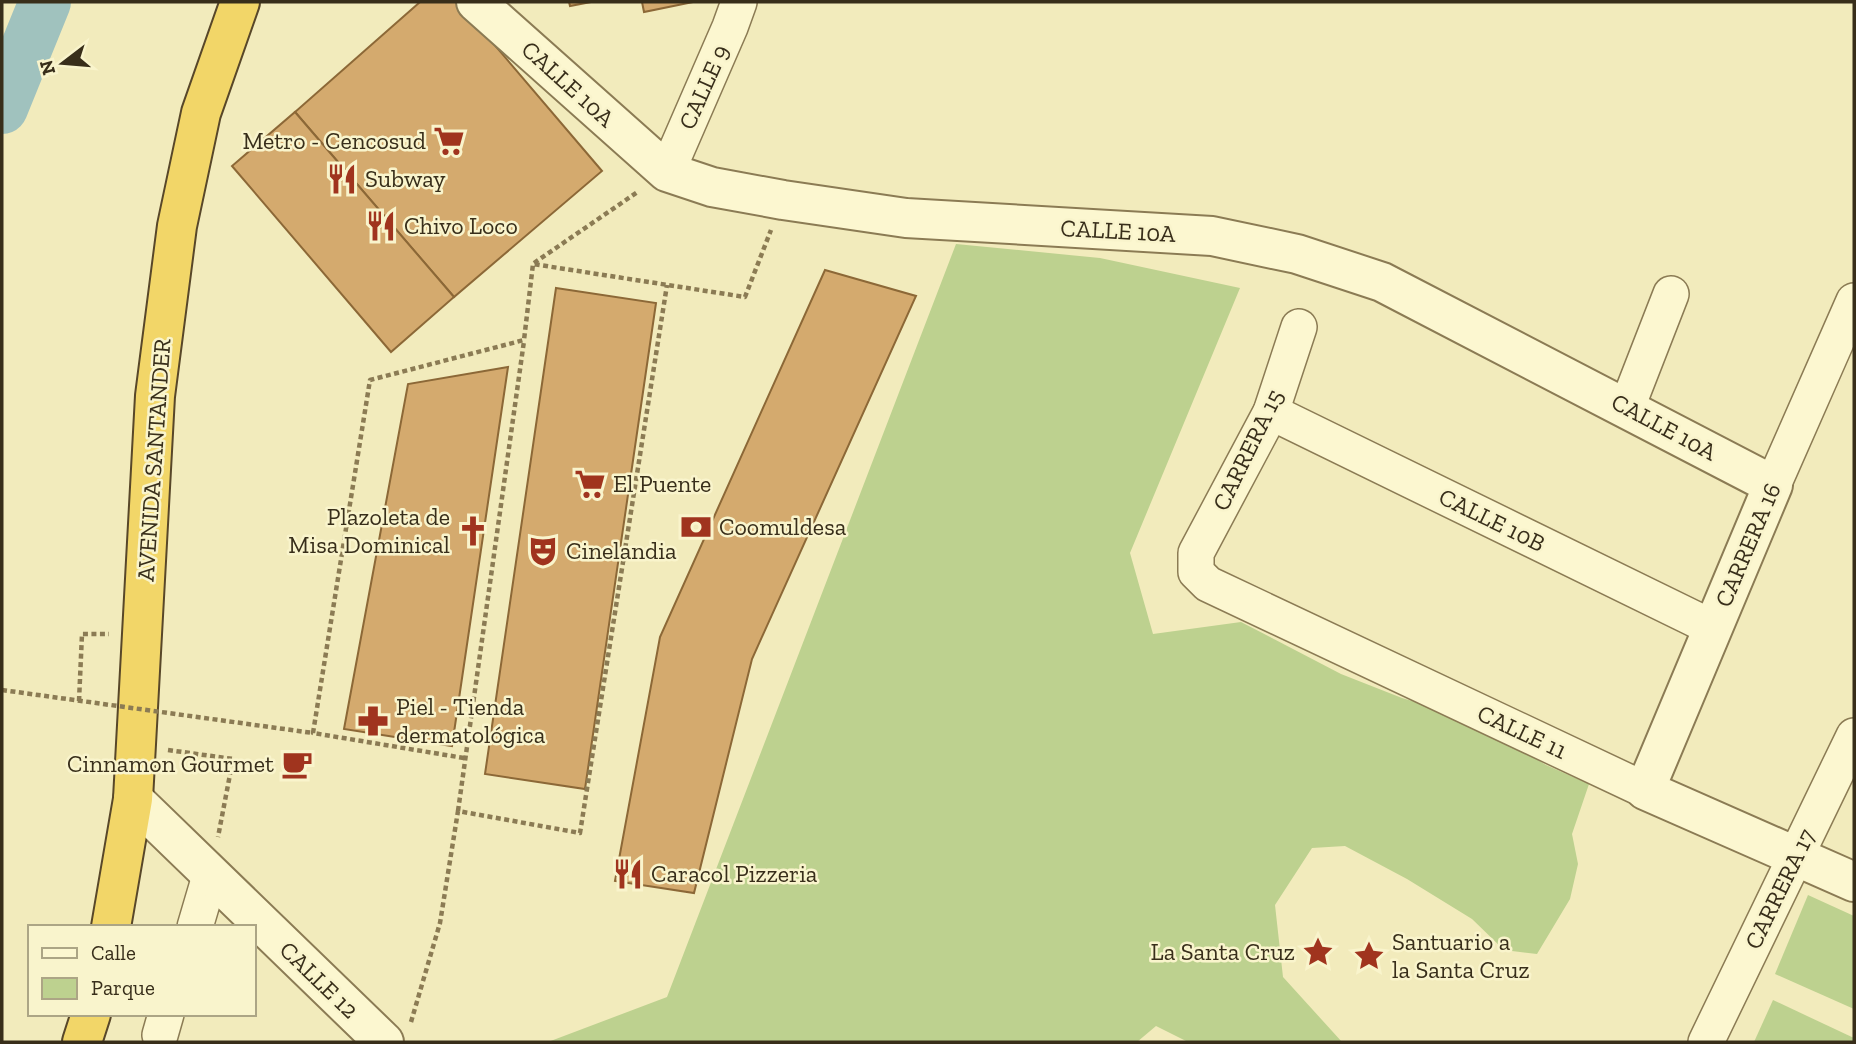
<svg xmlns="http://www.w3.org/2000/svg" width="1856" height="1044" viewBox="0 0 1856 1044" font-family="'Zilla Slab',serif">
	<style>
		.green { fill: #bdd18f }
		.lines { fill: none; stroke-linecap: round; stroke-linejoin: round }
		.river { stroke: #a0c2be; stroke-width: 52 }
		.building { fill: #d4aa6e; stroke: #8c6837; stroke-width: 2 }
		.minor-casing { stroke: #8b7b54; stroke-width: 38 }
		.tertiary-casing { stroke: #8b7b54; stroke-width: 42 }
		.trunk-casing { stroke: #584729; stroke-width: 42 }
		.path { stroke: #8b7b54; stroke-width: 4.5; stroke-dasharray: 5 3.5; stroke-linecap: butt }
		.minor { stroke: #fcf7d0; stroke-width: 35 }
		.tertiary { stroke: #fcf7d0; stroke-width: 38 }
		.trunk { stroke: #f2d668; stroke-width: 38 }
		.path-bridge { stroke: #8b7b54; stroke-width: 4.5; stroke-dasharray: 5 3.5; stroke-linecap: butt }
		.labels { text-anchor: middle; stroke-width: 5; stroke-linejoin: round; paint-order: stroke }
		.street-label { font-size: 24px; fill: #382e1a; stroke: #f9f4cc }
		.poi-label { font-size: 24px; fill: #382e1a; stroke: #f9f4cc; text-anchor: start }
	</style>
	<rect width="100%" height="100%" fill="#f2ebbc"/>
	<g class="green">
		<polygon points="956,244 1100,258 1240,288 1130,553 1153,634 1241,622 1341,674 1402,698 1432,707 1462,724 1502,738 1546,765 1589,784 1572,834 1578,864 1570,899 1537,954 1504,950 1472,919 1407,879 1345,846 1312,848 1275,905 1283,977 1342,1042 1188,1042 1156,1026 1137,1042 548,1042 667,997"/>
		<polygon points="1808,895 1854,916 1854,1009 1775,974"/>
		<polygon points="1773,1000 1854,1038 1854,1042 1754,1042"/>
	</g>
	<g class="lines">
		<polyline class="river" points="2,108 45,2"/>
	</g>
	<g class="building">
		<polygon points="420,2 458,2 602,171 454,297 295,112"/>
		<polygon points="569,2 591,2 570,6"/>
		<polygon points="642,2 693,2 644,12"/>
		<polygon points="295,112 454,297 391,352 232,166"/>
		<polygon points="825,270 916,296 752,659 694,893 615,881 660,637"/>
		<polygon points="556,288 656,303 585,789 485,774"/>
		<polygon points="508,367 452,746 344,729 408,384"/>
	</g>
	<g class="lines">
		<g class="minor-casing">
			<g id="minor">
				<polyline points="667,172 730,27 739,2"/>
				<polyline points="1299,327 1271,412 1196,553 1196,572 1208,584 1645,790"/>
				<polyline points="1627,407 1671,294"/>
				<polyline points="1271,412 1713,628"/>
				<polyline points="1773,485 1854,301"/>
				<polyline points="195,927 210,876"/>
				<polyline points="160,1035 166,1014"/>
				<polyline points="1706,1042 1854,736"/>
			</g>
		</g>
		<g class="tertiary-casing">
			<g id="tertiary">
				<polyline points="476,2 667,172 712,187 783,200 906,218 1212,236 1297,254 1382,282 1773,485 1645,790 1854,882"/>
				<polyline points="133,799 384,1042"/>
			</g>
		</g>
		<g class="trunk-casing">
			<g id="trunk">
				<polyline points="111,927 133,799 155,396 177,226 201,113 240,2"/>
				<polyline points="82,1042 91,1014"/>
			</g>
		</g>
		<g class="path">
			<polyline points="534,263 639,191"/>
			<polyline points="79,701 82,634 109,634"/>
			<polyline points="168,750 233,759 218,837"/>
			<polyline points="464,758 313,733 370,380 524,340 533,264 745,297 771,230"/>
			<polyline points="458,811 524,341"/>
			<polyline points="411,1022 440,923 458,811 580,833 667,285"/>
		</g>
		<use href="#minor" class="minor"/>
		<use href="#tertiary" class="tertiary"/>
		<use href="#trunk" class="trunk"/>
		<polyline class="path-bridge" points="2,690 313,733"/>
	</g>
	<defs>
		<g id="supermarket-bare" transform="scale(2.415)"><path d="M-6-5.5h2.5l.6 2H6L4.5 2H-2.5L-4.4-4H-6ZM-1.5 3.2a1.3 1.3 0 1 0 .1 0ZM3 3.2a1.3 1.3 0 1 0 .1 0Z" fill="#a0341e" stroke="#f9f4cc" stroke-width="2.5" paint-order="stroke"/></g>
		<g id="restaurant-bare" transform="scale(2.415)"><path d="M-5-6h1v4h1v-4h1v4h1v-4h1v5L-1.5 .5V6h-2V.5L-5-1ZM5-6V6H3V1.5H1.5Q1.5-4 5-6Z" fill="#a0341e" stroke="#f9f4cc" stroke-width="2.5" paint-order="stroke"/></g>
		<g id="bank-bare" transform="scale(2.415)"><path d="M-6-4H6V4H-6ZM0-2.3a2.3 2.3 0 1 0 0 4.6a2.3 2.3 0 1 0 0-4.6Z" fill="#a0341e" stroke="#f9f4cc" stroke-width="2.5" paint-order="stroke"/></g>
		<g id="church-bare" transform="scale(2.415)"><path d="M-1.2-6h2.4v3.5h3.3v2.4h-3.3V6h-2.4V-.1h-3.3v-2.4h3.3Z" fill="#a0341e" stroke="#f9f4cc" stroke-width="2.5" paint-order="stroke"/></g>
		<g id="theatre-bare" transform="scale(2.415)"><path d="M-5-5.5Q0-4 5-5.5V0Q5 5 0 6Q-5 5-5 0ZM-3.3-2.5H-1v1.5H-3.3ZM1-2.5H3.3v1.5H1ZM-2.8 1Q0 5.5 2.8 1Z" fill="#a0341e" stroke="#f9f4cc" stroke-width="2.5" paint-order="stroke"/></g>
		<g id="pharmacy-bare" transform="scale(2.415)"><path d="M-2-6h4v4h4v4h-4v4h-4v-4h-4v-4h4Z" fill="#a0341e" stroke="#f9f4cc" stroke-width="2.5" paint-order="stroke"/></g>
		<g id="cafe-bare" transform="scale(2.415)"><path d="M-5.5-4.5H6V0H3Q3 3.5 0 3.5H-2.5Q-5.5 3.5-5.5 0ZM3-3.2v2h1.7v-2ZM-6 4.5H4V6H-6Z" fill="#a0341e" stroke="#f9f4cc" stroke-width="2.5" paint-order="stroke"/></g>
		<g id="sight-bare" transform="scale(2.415)"><path d="M0-6L1.8-2.2L6-1.7L2.9 1.2L3.7 5.4L0 3.3L-3.7 5.4L-2.9 1.2L-6-1.7L-1.8-2.2Z" fill="#a0341e" stroke="#f9f4cc" stroke-width="2.5" paint-order="stroke"/></g>
	</defs>
	<g fill-rule="evenodd">
		<use href="#supermarket-bare" x="449" y="141"/>
		<use href="#restaurant-bare" x="342" y="179"/>
		<use href="#restaurant-bare" x="381" y="226"/>
		<use href="#supermarket-bare" x="590" y="484"/>
		<use href="#bank-bare" x="696" y="527"/>
		<use href="#church-bare" x="473" y="531"/>
		<use href="#theatre-bare" x="543" y="551"/>
		<use href="#pharmacy-bare" x="373" y="721"/>
		<use href="#cafe-bare" x="297" y="764"/>
		<use href="#restaurant-bare" x="628" y="874"/>
		<use href="#sight-bare" x="1318" y="952"/>
		<use href="#sight-bare" x="1369" y="956"/>
	</g>
	<g class="labels">
		<g class="street-label">
			<text transform="translate(568 84) rotate(42)" y="8">CALLE 10A</text>
			<text transform="translate(704 87) rotate(-66)" y="8">CALLE 9</text>
			<text transform="translate(1118 231) rotate(3)" y="8">CALLE 10A</text>
			<text transform="translate(1664 427) rotate(28)" y="8">CALLE 10A</text>
			<text transform="translate(1248 450) rotate(-64)" y="8">CARRERA 15</text>
			<text transform="translate(154 460) rotate(-86)" y="8">AVENIDA SANTANDER</text>
			<text transform="translate(1492 520) rotate(26)" y="8">CALLE 10B</text>
			<text transform="translate(1748 545) rotate(-67)" y="8">CARRERA 16</text>
			<text transform="translate(1522 732) rotate(25)" y="8">CALLE 11</text>
			<text transform="translate(1780 889) rotate(-64)" y="8">CARRERA 17</text>
			<text transform="translate(319 980) rotate(44)" y="8">CALLE 12</text>
		</g>
		<g class="poi-label">
			<text x="426" y="149" text-anchor="end">Metro - Cencosud</text>
			<text x="365" y="187">Subway</text>
			<text x="404" y="234">Chivo Loco</text>
			<text x="613" y="492">El Puente</text>
			<text x="450" y="525" text-anchor="end">Plazoleta de<tspan x="450" dy="28">Misa Dominical</tspan></text>
			<text x="719" y="535">Coomuldesa</text>
			<text x="566" y="559">Cinelandia</text>
			<text x="396" y="715">Piel - Tienda<tspan x="396" dy="28">dermatológica</tspan></text>
			<text x="274" y="772" text-anchor="end">Cinnamon Gourmet</text>
			<text x="651" y="882">Caracol Pizzeria</text>
			<text x="1392" y="950">Santuario a<tspan x="1392" dy="28">la Santa Cruz</tspan></text>
			<text x="1295" y="960" text-anchor="end">La Santa Cruz</text>
		</g>
	</g>
	<rect width="1856" height="1044" fill="none" stroke="#382e1a" stroke-width="7"/>
	<rect x="28" y="925" width="228" height="91" fill="#f9f4cc" stroke="#aca585" stroke-width="2"/>
	<rect x="42" y="948" width="35" height="10" fill="#fcf7d0" stroke="#aca585" stroke-width="2"/>
	<text x="91" y="960" font-size="21" fill="#382e1a">Calle</text>
	<rect x="42" y="978" width="35" height="21" fill="#bdd18f" stroke="#aca585" stroke-width="2"/>
	<text x="91" y="995" font-size="21" fill="#382e1a">Parque</text>
	<g transform="translate(63 63) rotate(254)" stroke="#f9f4cc" stroke-width="5" paint-order="stroke">
	<path d="M0-5L12 26L0 18L-12 26Z" fill="#382e1a"/>
	<text y="-10" font-size="19" font-weight="bold" text-anchor="middle" fill="#382e1a">N</text>
	</g>
</svg>
